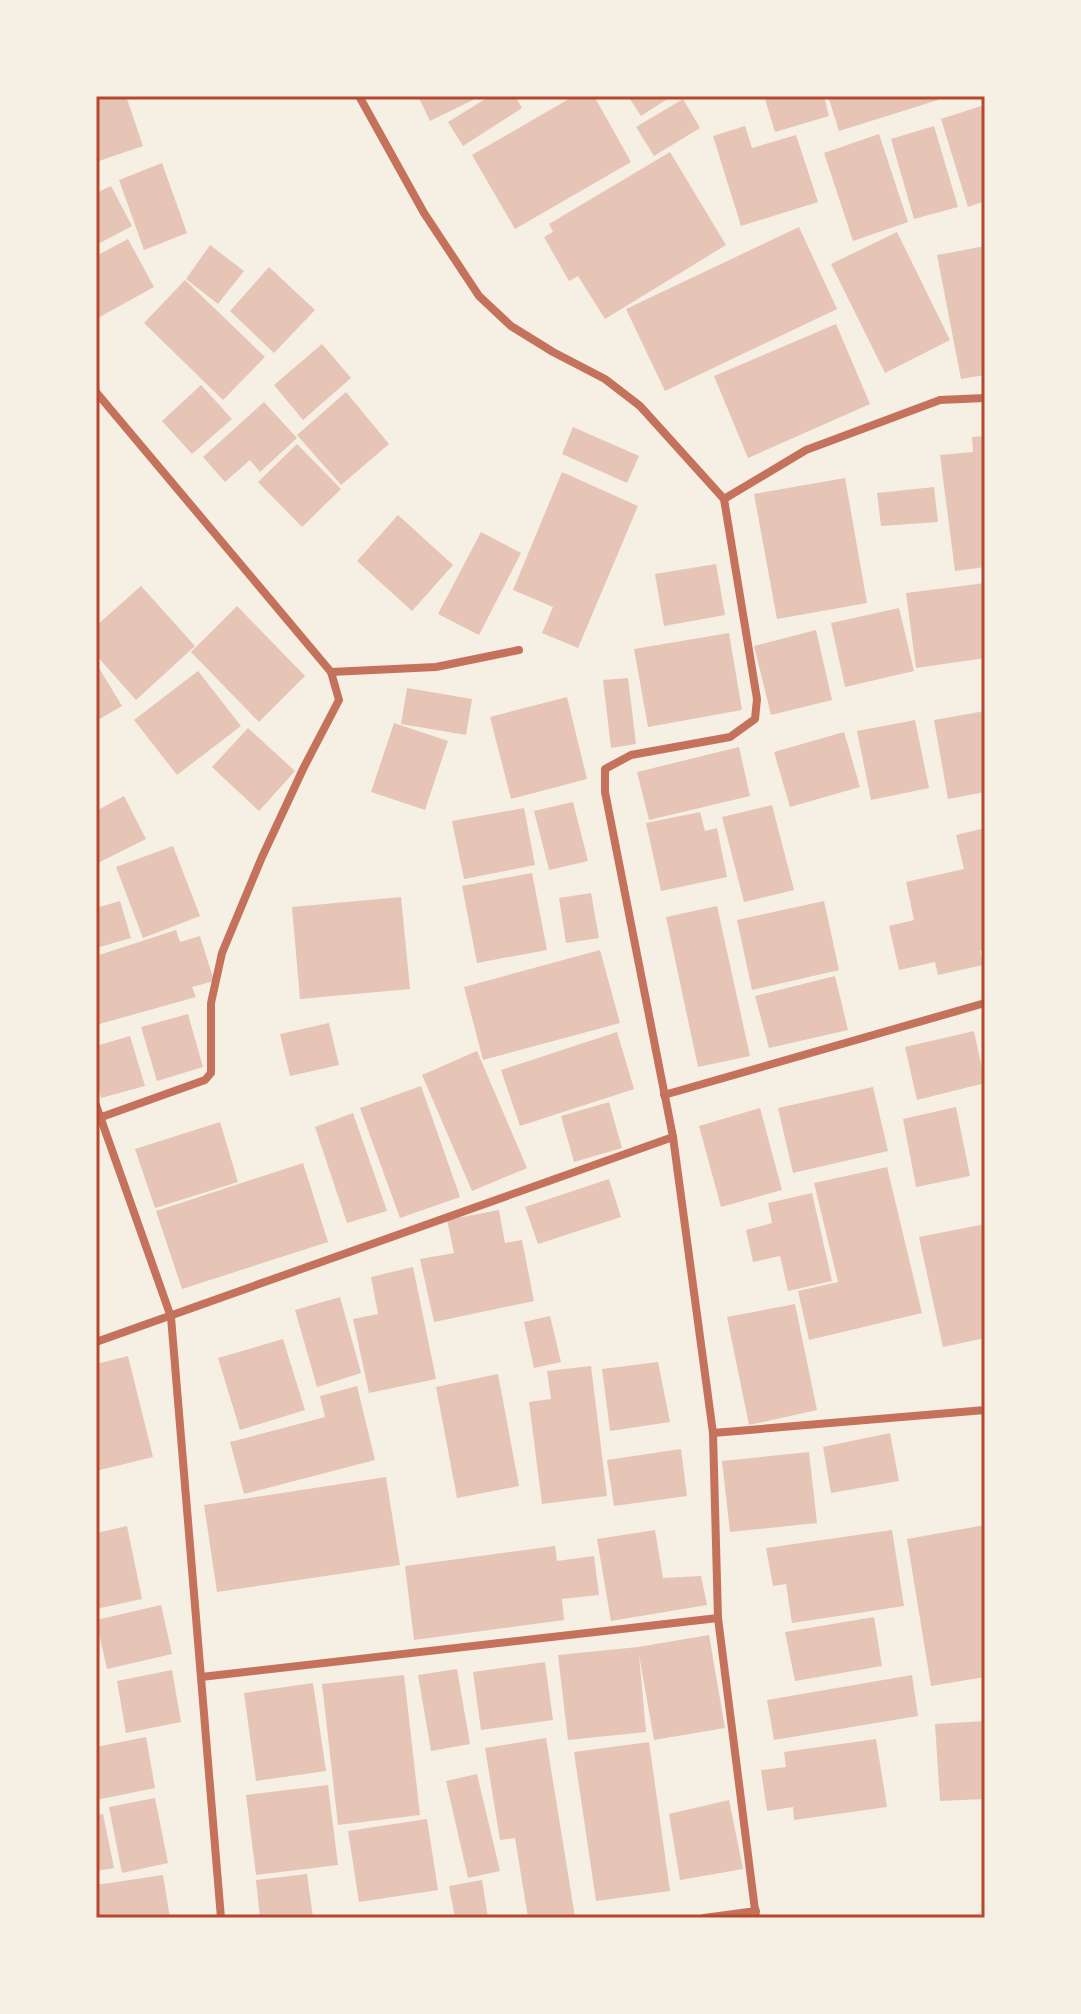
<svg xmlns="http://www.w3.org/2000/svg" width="1081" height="2014" viewBox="0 0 1081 2014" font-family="Raleway,sans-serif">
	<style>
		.building { fill: #e6c5b7 }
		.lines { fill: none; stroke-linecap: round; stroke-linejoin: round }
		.minor { stroke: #c5725c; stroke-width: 8 }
		.neatline { fill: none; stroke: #b5482f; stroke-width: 3 }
	</style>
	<rect width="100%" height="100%" fill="#f6efe4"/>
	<g class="building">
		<polygon points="96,96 126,96 143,146 96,162"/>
		<polygon points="418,96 481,96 430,121"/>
		<polygon points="490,96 515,96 522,108 463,146 448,122"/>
		<polygon points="574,96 594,96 631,162 515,229 472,155"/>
		<polygon points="628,96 672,96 641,116"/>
		<polygon points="764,96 824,96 829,116 775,132"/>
		<polygon points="828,96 937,96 938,100 839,131"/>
		<polygon points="683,99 700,128 654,156 636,127"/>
		<polygon points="981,106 985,121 985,201 968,207 941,119"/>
		<polygon points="745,126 752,148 796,135 818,202 741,226 713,136"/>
		<polygon points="934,126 958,207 914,219 891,139"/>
		<polygon points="879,134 908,222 853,241 824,153"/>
		<polygon points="670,152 726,245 605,319 578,276 569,281 544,237 553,232 549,224"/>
		<polygon points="162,163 187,233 144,250 119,180"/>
		<polygon points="111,186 132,226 96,245 96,193"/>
		<polygon points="799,227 837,309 665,391 626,309"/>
		<polygon points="897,232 950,340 885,373 831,264"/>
		<polygon points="128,239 154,287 96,319 96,256"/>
		<polygon points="210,245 244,271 218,304 186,279"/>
		<polygon points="985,246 985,375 961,379 937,255"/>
		<polygon points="269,267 315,310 274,353 230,311"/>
		<polygon points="185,280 265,357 223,400 144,323"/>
		<polygon points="836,324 870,404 748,458 714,376"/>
		<polygon points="322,344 351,378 303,420 274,385"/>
		<polygon points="201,385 232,419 192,454 162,421"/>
		<polygon points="346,392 389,444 341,485 297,435"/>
		<polygon points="264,402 297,438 260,472 250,460 225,482 203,457"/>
		<polygon points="573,427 639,456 627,483 562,454"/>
		<polygon points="985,436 985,567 955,571 940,455 973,452 972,437"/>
		<polygon points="297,444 341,489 302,527 258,482"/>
		<polygon points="562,472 638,506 578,648 542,633 553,607 513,590"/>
		<polygon points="845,478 867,603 777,619 754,494"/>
		<polygon points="934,487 938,522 881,526 877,493"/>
		<polygon points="398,515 453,565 412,611 357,561"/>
		<polygon points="481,532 521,553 479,635 438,614"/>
		<polygon points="716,564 725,615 664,626 655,574"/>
		<polygon points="985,583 985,658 916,668 906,593"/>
		<polygon points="141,586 195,646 136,700 96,655 96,626"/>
		<polygon points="237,606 305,676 259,722 191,652"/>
		<polygon points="899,608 914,671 845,687 831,623"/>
		<polygon points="816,630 832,700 771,715 754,646"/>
		<polygon points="729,633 742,710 648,727 634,649"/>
		<polygon points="96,663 122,706 96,721"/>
		<polygon points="198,671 241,726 177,775 134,720"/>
		<polygon points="628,678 636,744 611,748 603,680"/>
		<polygon points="407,688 472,699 466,735 401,724"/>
		<polygon points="567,697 587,779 511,799 490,717"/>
		<polygon points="985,711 985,792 948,799 934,720"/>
		<polygon points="915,720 929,788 871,800 857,731"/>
		<polygon points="394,723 448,741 425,810 371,792"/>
		<polygon points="248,728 295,771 259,811 212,767"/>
		<polygon points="844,732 860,787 790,807 774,752"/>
		<polygon points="739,747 750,796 649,820 637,772"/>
		<polygon points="124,796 146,839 96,864 96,811"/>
		<polygon points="573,802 588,861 549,870 534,811"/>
		<polygon points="772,805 794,890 744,902 722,817"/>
		<polygon points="524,808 535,865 464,879 452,821"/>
		<polygon points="700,812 705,831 717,828 727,877 661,891 646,823"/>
		<polygon points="985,828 985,950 980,951 983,965 938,975 935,962 899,970 889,926 914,920 906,882 964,869 956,835"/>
		<polygon points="173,846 200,916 143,938 116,867"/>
		<polygon points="532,873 547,950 477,963 462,886"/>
		<polygon points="591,893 599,938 566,943 559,898"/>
		<polygon points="401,897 410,989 300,999 292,907"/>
		<polygon points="120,901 131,938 96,948 96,908"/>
		<polygon points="824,901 839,970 752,990 737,920"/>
		<polygon points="717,906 750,1056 698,1067 666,917"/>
		<polygon points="176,930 180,942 200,936 214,981 192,987 196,997 96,1025 96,956"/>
		<polygon points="600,950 620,1023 483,1060 464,987"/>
		<polygon points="835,976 848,1030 769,1048 755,996"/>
		<polygon points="188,1014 203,1067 157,1081 141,1027"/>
		<polygon points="329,1023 339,1065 290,1076 280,1034"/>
		<polygon points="974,1031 985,1083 917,1100 905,1047"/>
		<polygon points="617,1032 634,1089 520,1126 501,1070"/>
		<polygon points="130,1036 145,1086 101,1098 96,1080 96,1046"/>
		<polygon points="477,1051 527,1168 472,1191 422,1075"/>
		<polygon points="421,1086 460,1197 400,1218 360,1108"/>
		<polygon points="873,1087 888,1151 793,1173 778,1108"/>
		<polygon points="609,1102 622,1148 574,1162 561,1116"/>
		<polygon points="956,1107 970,1176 916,1187 903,1119"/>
		<polygon points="760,1108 782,1190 721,1207 699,1126"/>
		<polygon points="353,1113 387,1211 347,1223 315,1127"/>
		<polygon points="220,1122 238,1182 155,1208 135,1149"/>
		<polygon points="303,1163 328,1242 182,1289 156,1211"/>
		<polygon points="887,1167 922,1313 809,1340 798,1291 838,1282 814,1183"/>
		<polygon points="609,1179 621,1217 538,1244 525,1207"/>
		<polygon points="812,1193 832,1281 788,1291 780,1256 753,1262 746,1230 772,1223 768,1203"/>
		<polygon points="499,1210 505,1243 522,1240 534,1301 434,1322 420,1259 454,1253 447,1220"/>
		<polygon points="985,1224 985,1338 943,1347 919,1237"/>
		<polygon points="413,1267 436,1379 369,1393 353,1319 378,1314 371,1277"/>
		<polygon points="340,1297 361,1373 317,1387 295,1310"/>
		<polygon points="795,1304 817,1410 749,1425 727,1317"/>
		<polygon points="550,1316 561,1362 534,1368 524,1322"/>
		<polygon points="283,1339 305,1410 240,1430 218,1358"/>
		<polygon points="128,1356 153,1457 96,1471 96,1364"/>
		<polygon points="658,1362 670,1422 610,1431 602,1369"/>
		<polygon points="591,1366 607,1496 542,1504 529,1402 551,1399 547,1371"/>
		<polygon points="498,1374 519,1486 457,1498 436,1387"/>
		<polygon points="357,1386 375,1460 244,1494 230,1442 325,1417 320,1396"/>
		<polygon points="890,1433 899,1481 831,1493 823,1447"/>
		<polygon points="681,1449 687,1496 614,1506 607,1460"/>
		<polygon points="809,1452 817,1523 730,1532 722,1461"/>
		<polygon points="386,1477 400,1565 217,1592 204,1505"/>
		<polygon points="985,1525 985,1677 931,1686 907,1539"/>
		<polygon points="127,1526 142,1599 96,1609 96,1533"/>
		<polygon points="655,1530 663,1578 701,1576 707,1605 611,1621 597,1539"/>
		<polygon points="892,1530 904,1606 792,1623 786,1584 773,1586 766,1548"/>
		<polygon points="555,1546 557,1561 594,1556 599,1595 562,1599 564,1620 414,1640 405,1566"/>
		<polygon points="161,1605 172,1654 107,1669 96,1620"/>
		<polygon points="874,1617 882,1666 795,1681 785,1632"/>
		<polygon points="709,1635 725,1728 654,1740 639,1655 646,1732 568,1740 558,1655 638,1647"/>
		<polygon points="545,1662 553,1720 481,1730 473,1672"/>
		<polygon points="457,1669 470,1744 431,1751 418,1675"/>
		<polygon points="172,1670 181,1722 126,1733 117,1681"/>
		<polygon points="404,1675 420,1815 338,1825 322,1684"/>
		<polygon points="912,1675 918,1716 774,1740 767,1700"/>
		<polygon points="313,1683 326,1771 256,1781 244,1693"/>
		<polygon points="985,1721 985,1799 940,1801 935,1724"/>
		<polygon points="146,1737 155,1788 96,1800 96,1747"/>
		<polygon points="546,1738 575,1917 570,1918 528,1918 515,1838 500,1840 485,1748"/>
		<polygon points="876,1739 887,1807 794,1820 793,1807 767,1811 761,1770 786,1767 784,1752"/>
		<polygon points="649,1742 670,1891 596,1901 574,1752"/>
		<polygon points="477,1774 500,1871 468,1878 446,1781"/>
		<polygon points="328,1785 338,1865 256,1875 246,1795"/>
		<polygon points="155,1798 168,1863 122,1873 109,1807"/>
		<polygon points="729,1800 743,1869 680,1880 669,1814"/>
		<polygon points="103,1814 114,1868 96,1871 96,1815"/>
		<polygon points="427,1819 438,1890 359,1902 348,1831"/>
		<polygon points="307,1874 313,1918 260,1918 256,1880"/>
		<polygon points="163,1875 170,1918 96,1918 96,1885"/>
		<polygon points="482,1880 488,1918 455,1918 449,1886"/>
	</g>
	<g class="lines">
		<g class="minor">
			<polyline points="359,96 424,213 479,296 511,326 553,352 605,379 640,406 724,499 757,699 755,719 730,737 631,755 605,769 605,792 673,1137 713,1433 718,1618 756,1918"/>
			<polyline points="96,392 331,672 339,700 304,767 262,857 222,953 211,1003 211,1073 205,1080 96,1119"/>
			<polyline points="724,499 806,450 940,400 985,398"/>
			<polyline points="331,672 436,667 519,650"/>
			<polyline points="664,1095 985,1003"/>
			<polyline points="96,1105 171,1317 221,1918"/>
			<polyline points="96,1342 673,1137"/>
			<polyline points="713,1433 985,1410"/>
			<polyline points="201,1677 718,1618"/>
			<polyline points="704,1918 756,1911"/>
		</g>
	</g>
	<rect width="1081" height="2014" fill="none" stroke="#f6efe4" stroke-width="196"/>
	<rect x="98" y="98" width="885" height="1818" class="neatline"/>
</svg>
